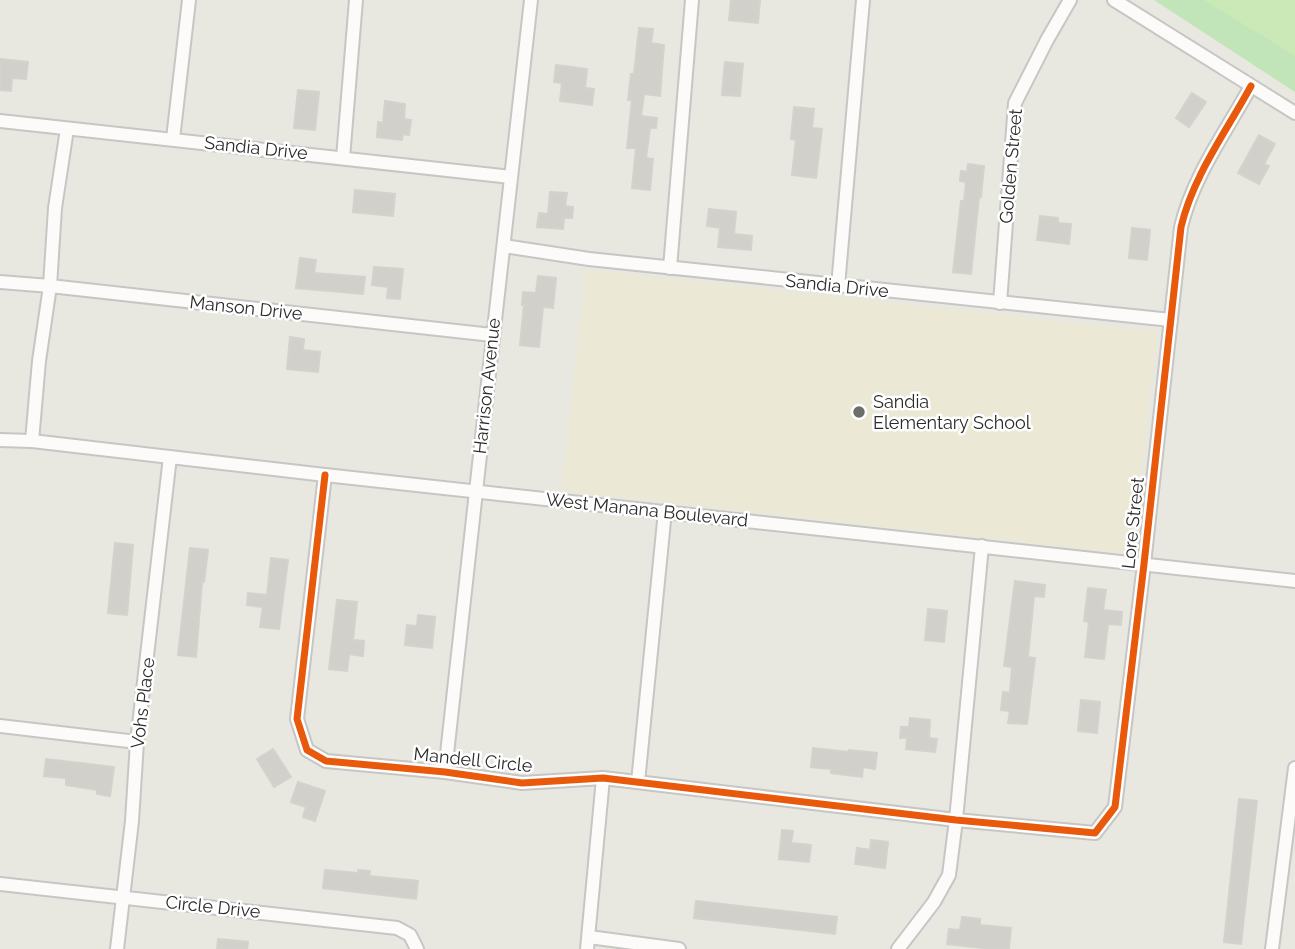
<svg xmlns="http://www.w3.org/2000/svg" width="1295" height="949" viewBox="0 0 1295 949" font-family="Raleway,sans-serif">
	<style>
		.education { fill: #ebe9d5 }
		.green { fill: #c1e5b9 }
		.pitch { fill: #cae9b7 }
		.building { fill: #d1d0cb; stroke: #d3d2cc; stroke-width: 2 }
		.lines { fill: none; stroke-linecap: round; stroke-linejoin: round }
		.minor-casing { stroke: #c6c6c5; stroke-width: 16 }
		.minor { stroke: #fcfbfa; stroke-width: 12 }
		.cycleway-casing { stroke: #fff; stroke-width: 11 }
		.cycleway { stroke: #e8590c; stroke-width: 7 }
		.poi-dot { fill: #6d6d6a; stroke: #fff; stroke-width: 2.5 }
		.labels { text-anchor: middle; stroke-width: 5; stroke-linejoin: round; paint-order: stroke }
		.street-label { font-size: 18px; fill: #2b2b2b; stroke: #fff }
		.poi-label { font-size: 18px; fill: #2b2b2b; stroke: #fff; text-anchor: start }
	</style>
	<rect width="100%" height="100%" fill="#e8e7e0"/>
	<polygon class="education" points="586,269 1157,332 1132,554 561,491"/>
	<polygon class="green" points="1154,0 1295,0 1295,92"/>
	<polygon class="pitch" points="1204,0 1295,0 1295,56"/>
	<g class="building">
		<polygon points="731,0 760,0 758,23 729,20"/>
		<polygon points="639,28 653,29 651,43 664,45 660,96 644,94 641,116 657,118 656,128 650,128 646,158 653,159 650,190 632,188 636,148 627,148 632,100 628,100 631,74 634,74"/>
		<polygon points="0,59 28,62 26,79 12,78 11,91 0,90"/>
		<polygon points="725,62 743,64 740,96 722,95"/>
		<polygon points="556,65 587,69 585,88 594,89 592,105 560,101 562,83 554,82"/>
		<polygon points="298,90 319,92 315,130 294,128"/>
		<polygon points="1192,93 1206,102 1189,127 1176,118"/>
		<polygon points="385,101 405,104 404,119 411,120 409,135 403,134 402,140 377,137 378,122 383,123"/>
		<polygon points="794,107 814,109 812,128 822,129 816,178 792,175 796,140 791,139"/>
		<polygon points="1259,135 1275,144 1264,164 1269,166 1259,184 1238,173"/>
		<polygon points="968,164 984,166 981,197 979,197 971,274 953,272 961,201 964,201 966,182 960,181 961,171 967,172"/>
		<polygon points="355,190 395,194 393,216 353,212"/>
		<polygon points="550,192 567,193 565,206 573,207 572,218 564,218 563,229 537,227 539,213 548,214"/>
		<polygon points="709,209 736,212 734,234 752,236 751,250 718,247 720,228 707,226"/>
		<polygon points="1040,216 1058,218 1058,223 1071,224 1069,244 1037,240"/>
		<polygon points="1132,228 1150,230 1147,260 1129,258"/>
		<polygon points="300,258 316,260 314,273 365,277 363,294 296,288"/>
		<polygon points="374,267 403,269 400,299 387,298 388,287 372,285"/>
		<polygon points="538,276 556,278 553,308 543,307 539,347 520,345 524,305 522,305 523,292 536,293"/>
		<polygon points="290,337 304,339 303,350 320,352 318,372 287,369"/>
		<polygon points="115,543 133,545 127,615 108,613"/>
		<polygon points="190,548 208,550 204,582 202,582 196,657 178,655"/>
		<polygon points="271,558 288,560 279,629 260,627 263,607 247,605 248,593 267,595"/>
		<polygon points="1015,581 1045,585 1044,597 1034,596 1028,657 1035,658 1027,724 1008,723 1010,711 1001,710 1003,692 1010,693 1012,667 1004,666"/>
		<polygon points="1088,588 1106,590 1103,610 1122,612 1121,625 1108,624 1104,659 1085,657 1089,622 1084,621"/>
		<polygon points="337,600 357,602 353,640 364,641 363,656 349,654 347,671 329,669"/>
		<polygon points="928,609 947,611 944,642 925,640"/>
		<polygon points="418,615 435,617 432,648 405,645 407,625 417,626"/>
		<polygon points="1081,700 1100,702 1097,733 1078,731"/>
		<polygon points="910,718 930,720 929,738 937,739 935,752 906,749 907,738 900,738 901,727 909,727"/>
		<polygon points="813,748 848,752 849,750 877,753 875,769 863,767 862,777 831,773 831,769 811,767"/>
		<polygon points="273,749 291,777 274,787 257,759"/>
		<polygon points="46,759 114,767 110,796 97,794 97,790 66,785 66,778 44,776"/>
		<polygon points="298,782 325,791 315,821 303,817 306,807 291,802"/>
		<polygon points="1239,799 1257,801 1241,944 1224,942"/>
		<polygon points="782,830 793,831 791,843 811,845 809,862 779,859"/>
		<polygon points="871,840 888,842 885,868 855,864 857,848 870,850"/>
		<polygon points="325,870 358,873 358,870 370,871 369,876 418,881 416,899 323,888"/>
		<polygon points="696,901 837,917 835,934 694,918"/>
		<polygon points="962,917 980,919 980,925 1011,928 1009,949 993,949 947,944 949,929 960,930"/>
		<polygon points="218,939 248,942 247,949 217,949"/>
	</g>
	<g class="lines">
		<g class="minor-casing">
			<g id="minor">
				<polyline points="1114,0 1295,113"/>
				<polyline points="0,121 511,177"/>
				<polyline points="173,139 189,0"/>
				<polyline points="343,158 356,0"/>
				<polyline points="504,246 589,259 1171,320"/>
				<polyline points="670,268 692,0"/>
				<polyline points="0,282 50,286 492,335"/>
				<polyline points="838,286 863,0"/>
				<polyline points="1000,303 1015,103 1047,40 1070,0"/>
				<polyline points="0,440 32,441 325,475 1295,581"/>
				<polyline points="32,441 39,361 50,286 55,208 67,129"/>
				<path d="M325,475l-28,244 10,31 19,11 119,11 77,11 81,-5 353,42 139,13 20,-26 29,-243 37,-337c12,-51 45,-95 70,-141"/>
				<polyline points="0,726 137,742"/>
				<path d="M445,772c28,-257 57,-515 86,-772"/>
				<polyline points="638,782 665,511"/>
				<polyline points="0,884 397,928 410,935 417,949"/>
				<polyline points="589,937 679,949"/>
				<polyline points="117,949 132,821 137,742 170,457"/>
				<polyline points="587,949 603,778"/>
				<polyline points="898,949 934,902 949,875 956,820 982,546"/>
				<polyline points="1272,949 1295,768"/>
			</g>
		</g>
		<use href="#minor" class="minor"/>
		<g class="cycleway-casing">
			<path id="cycleway" d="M325,475l-28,244 10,31 19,11 119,11 77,11 81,-5 353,42 139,13 20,-26 29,-243 37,-337c12,-51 45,-95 70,-141"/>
		</g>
		<use href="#cycleway" class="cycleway"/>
	</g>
	<circle class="poi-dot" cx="859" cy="412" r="7"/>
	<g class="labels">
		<g class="street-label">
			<text transform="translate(256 148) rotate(6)" y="6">Sandia Drive</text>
			<text transform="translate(1011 166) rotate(-85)" y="6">Golden Street</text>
			<text transform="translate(837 286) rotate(6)" y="6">Sandia Drive</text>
			<text transform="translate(246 308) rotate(6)" y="6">Manson Drive</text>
			<text transform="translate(487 386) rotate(-84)" y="6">Harrison Avenue</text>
			<text transform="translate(647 510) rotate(6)" y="6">West Manana Boulevard</text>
			<text transform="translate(1133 523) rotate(-84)" y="6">Lore Street</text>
			<text transform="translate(143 703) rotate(-83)" y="6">Vohs Place</text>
			<text transform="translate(473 760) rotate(6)" y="6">Mandell Circle</text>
			<text transform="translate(213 907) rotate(6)" y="6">Circle Drive</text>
		</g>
		<g class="poi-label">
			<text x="873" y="408">Sandia<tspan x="873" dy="21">Elementary School</tspan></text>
		</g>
	</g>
</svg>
